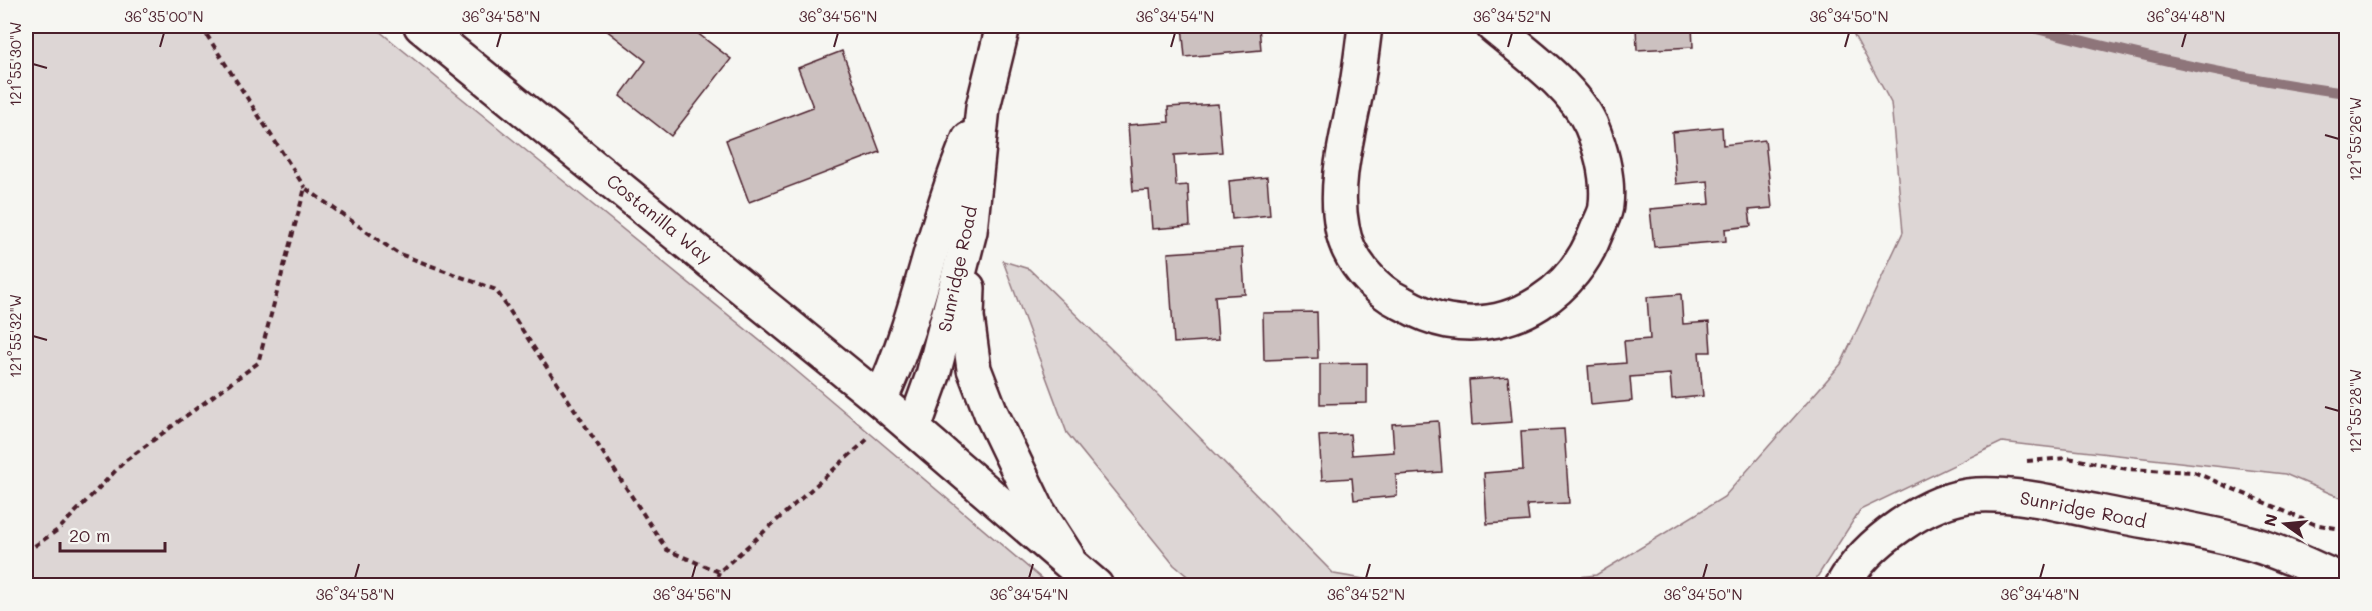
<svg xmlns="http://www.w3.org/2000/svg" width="2372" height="611" viewBox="0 0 2372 611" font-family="Mali,sans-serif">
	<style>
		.green { fill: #ddd6d5; stroke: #947a80; stroke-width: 1.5 }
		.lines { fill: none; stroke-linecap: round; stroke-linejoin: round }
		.stream { stroke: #8e747a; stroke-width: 10 }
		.building { fill: #ccc1c0; stroke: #4a1f2b; stroke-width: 1.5 }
		.street-casing { stroke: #4a1f2b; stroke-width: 38 }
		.secondary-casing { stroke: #4a1f2b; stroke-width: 38 }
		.path { stroke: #4a1f2b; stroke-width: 4; stroke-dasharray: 6 4.5; stroke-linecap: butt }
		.street { stroke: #f6f6f2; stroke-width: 33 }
		.secondary { stroke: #f6f6f2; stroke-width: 33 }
		.ticks { fill: none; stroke: #4a1f2b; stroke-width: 2 }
		.labels { text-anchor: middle; stroke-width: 5; stroke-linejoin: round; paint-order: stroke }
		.street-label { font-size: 18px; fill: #4a1f2b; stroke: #f6f6f2 }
		.neatline { fill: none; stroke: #4a1f2b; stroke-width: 2 }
		.ticks-label { font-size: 15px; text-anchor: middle; fill: #4a1f2b }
	</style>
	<rect width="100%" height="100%" fill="#f6f6f2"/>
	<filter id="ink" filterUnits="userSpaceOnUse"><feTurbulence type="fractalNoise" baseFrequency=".0167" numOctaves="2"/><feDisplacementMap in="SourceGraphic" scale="12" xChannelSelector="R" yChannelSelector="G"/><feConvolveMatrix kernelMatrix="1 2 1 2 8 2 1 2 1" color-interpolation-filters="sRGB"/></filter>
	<g filter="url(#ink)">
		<g class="green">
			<polygon points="26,26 373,26 780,357 1049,585 26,585"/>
			<polygon points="1849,26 2346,26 2346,500 2285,474 2002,442 1860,510 1812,585 1513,585 1596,575 1724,497 1841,364 1903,232 1891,103"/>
			<polygon points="1003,261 1029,269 1148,385 1334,574 1399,585 1198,585 1174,565 1067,433"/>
		</g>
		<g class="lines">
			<path class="stream" d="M2026,26c105,28 212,53 320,67"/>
		</g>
		<g class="building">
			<polygon points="601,26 688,26 731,59 671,136 620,96 646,61"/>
			<polygon points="1182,26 1259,26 1261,50 1185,57"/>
			<polygon points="1636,26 1692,26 1693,47 1637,50"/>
			<polygon points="842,51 880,152 749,202 726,140 813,107 798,68"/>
			<polygon points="1218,104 1222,152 1174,155 1176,186 1188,185 1190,226 1152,229 1149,190 1133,191 1128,125 1169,122 1168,107"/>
			<polygon points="1722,127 1723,145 1765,140 1772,208 1749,210 1751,226 1725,229 1726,241 1654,247 1650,209 1710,204 1708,181 1676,184 1672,132"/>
			<polygon points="1267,177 1270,215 1232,219 1229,181"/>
			<polygon points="1242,248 1245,294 1215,296 1218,340 1174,343 1168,253"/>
			<polygon points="1681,294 1683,324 1709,322 1711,352 1699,352 1703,396 1672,399 1670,374 1630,377 1632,401 1591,405 1588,366 1626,363 1624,341 1650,339 1647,297"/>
			<polygon points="1317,312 1318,358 1264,360 1263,313"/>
			<polygon points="1367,363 1367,403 1320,404 1320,364"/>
			<polygon points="1508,377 1512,422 1472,425 1469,380"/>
			<polygon points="1438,421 1442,472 1396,475 1397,496 1354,500 1352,478 1322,480 1319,436 1350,434 1352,455 1394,452 1392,424"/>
			<polygon points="1564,429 1569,503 1527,505 1529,521 1487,524 1484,473 1523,470 1521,431"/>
		</g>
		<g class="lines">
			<g class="street-casing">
				<g id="street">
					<path d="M1365,26c-3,25 -6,50 -11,76 -8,40 -20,84 -12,125 5,32 32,63 60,76 14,8 30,15 46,18 66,12 127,-30 149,-91 3,-8 9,-17 9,-25 3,-27 -5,-56 -15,-80 -18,-39 -66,-72 -98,-99"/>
					<polyline points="968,288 967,317 974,369 991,413 1038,511 1067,556"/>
					<path d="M880,400c40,-84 53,-177 89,-261"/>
					<polyline points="914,428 933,375 970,231 983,107 1003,26"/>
					<path d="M1842,586c24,-43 86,-88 135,-91 41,-2 82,9 121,17 49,10 99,17 147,30 33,8 70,27 101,40"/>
				</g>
			</g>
			<g class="secondary-casing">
				<polyline id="secondary" points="421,26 880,400 1096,586"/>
			</g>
			<g class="path">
				<polyline points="201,26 305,188"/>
				<polyline points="2027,461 2068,458 2127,469 2194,472 2314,524 2346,530"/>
				<polyline points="26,552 59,529 125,461 258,363 305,188 397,253 496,290 667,550 719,572 870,437"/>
				<polyline points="714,586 719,572"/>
			</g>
			<use href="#street" class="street"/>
			<use href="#secondary" class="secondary"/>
		</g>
	</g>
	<path class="ticks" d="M160,47l4,-14M497,47l4,-14M834,47l4,-14M1171,47l4,-14M1508,47l4,-14M1845,47l4,-14M2182,47l4,-14M33,64l14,4M2325,135l14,4M33,336l14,4M2325,407l14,4M355,578l4,-14M692,578l4,-14M1029,578l4,-14M1366,578l4,-14M1703,578l4,-14M2040,578l4,-14"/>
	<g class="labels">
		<g class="street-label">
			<text transform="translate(659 219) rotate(39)" y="6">Costanilla Way</text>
			<text transform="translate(958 269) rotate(-78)" y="6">Sunridge Road</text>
			<text transform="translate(2083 510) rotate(11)" y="6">Sunridge Road</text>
		</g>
	</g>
	<rect width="2372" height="611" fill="none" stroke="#f6f6f2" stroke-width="66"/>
	<g transform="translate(2285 524) rotate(285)" stroke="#f6f6f2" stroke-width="4.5" paint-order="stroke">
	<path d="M0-4.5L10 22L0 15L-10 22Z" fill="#4a1f2b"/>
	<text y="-9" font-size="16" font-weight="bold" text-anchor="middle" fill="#4a1f2b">N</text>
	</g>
	<path d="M60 542v9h105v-9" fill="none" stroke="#4a1f2b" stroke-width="3"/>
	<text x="69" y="542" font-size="18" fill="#4a1f2b" stroke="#f6f6f2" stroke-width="4.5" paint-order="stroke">20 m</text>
	<rect x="33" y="33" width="2306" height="545" class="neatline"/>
	<g class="ticks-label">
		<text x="164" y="22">36°35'00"N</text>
		<text x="501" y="22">36°34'58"N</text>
		<text x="838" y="22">36°34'56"N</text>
		<text x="1175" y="22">36°34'54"N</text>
		<text x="1512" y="22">36°34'52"N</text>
		<text x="1849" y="22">36°34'50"N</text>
		<text x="2186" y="22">36°34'48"N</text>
		<text transform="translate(16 64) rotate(-90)" y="5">121°55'30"W</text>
		<text transform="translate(2356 139) rotate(-90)" y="5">121°55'26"W</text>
		<text transform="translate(16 336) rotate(-90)" y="5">121°55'32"W</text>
		<text transform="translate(2356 411) rotate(-90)" y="5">121°55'28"W</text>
		<text x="355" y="600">36°34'58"N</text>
		<text x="692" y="600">36°34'56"N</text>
		<text x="1029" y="600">36°34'54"N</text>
		<text x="1366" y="600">36°34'52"N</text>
		<text x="1703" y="600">36°34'50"N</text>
		<text x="2040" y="600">36°34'48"N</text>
	</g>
</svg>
